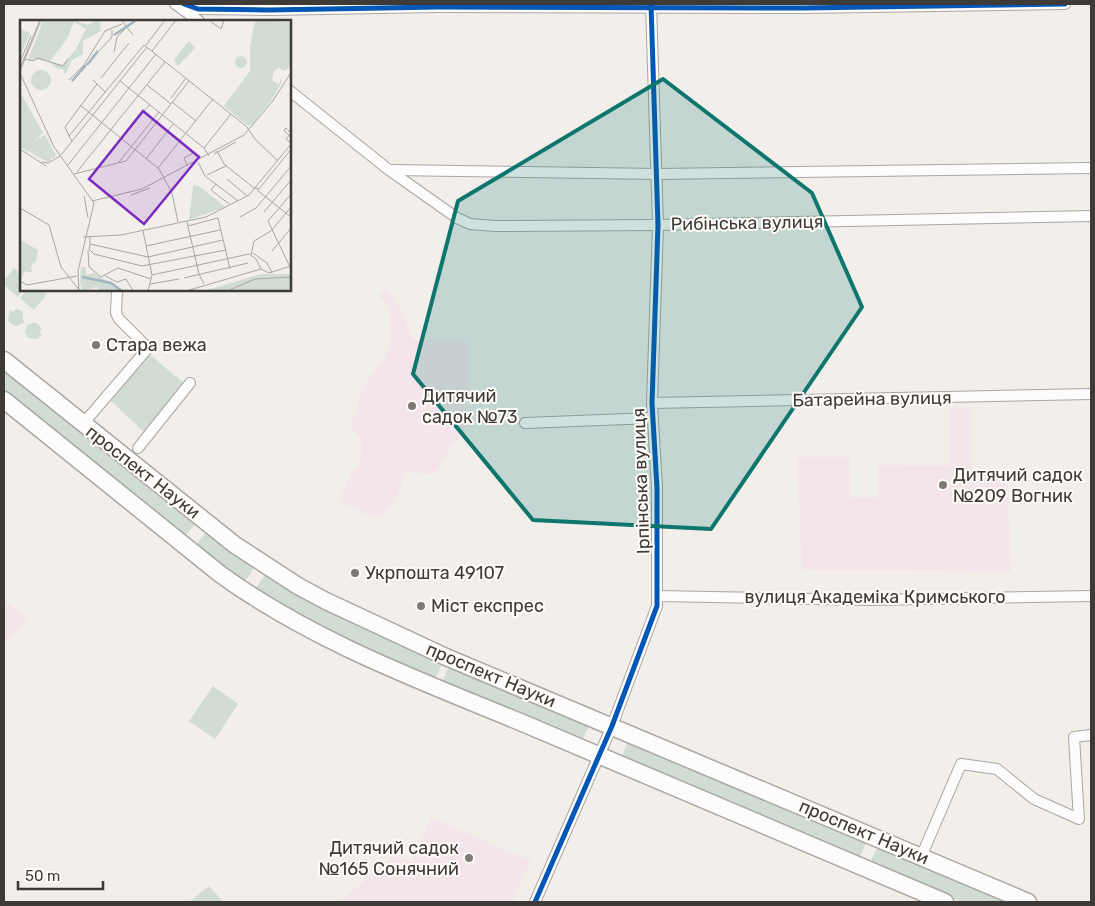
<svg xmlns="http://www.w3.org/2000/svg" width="1095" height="906" viewBox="0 0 1095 906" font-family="Rubik,sans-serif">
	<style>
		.education { fill: #f4e5ea }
		.green { fill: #d1dcd4 }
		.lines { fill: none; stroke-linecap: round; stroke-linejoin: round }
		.minor-casing { stroke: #a9a6a3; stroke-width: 12 }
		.primary-casing { stroke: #a9a6a3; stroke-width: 19 }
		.minor { stroke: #fdfcfc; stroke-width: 10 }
		.primary { stroke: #fdfcfc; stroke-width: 16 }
		.cycleway-casing { stroke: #fffcf9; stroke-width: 8 }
		.cycleway { stroke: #0057b8; stroke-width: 5 }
		.marked { fill: #0f766e; fill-opacity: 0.2; stroke: #0f766e; stroke-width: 4; stroke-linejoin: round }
		.poi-dot { fill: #7c7976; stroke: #fffcf9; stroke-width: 2 }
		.labels { text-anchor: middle; stroke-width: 4; stroke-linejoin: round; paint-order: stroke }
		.street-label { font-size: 18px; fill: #3d3a38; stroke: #fffcf9 }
		.poi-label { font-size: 18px; fill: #3d3a38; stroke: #fffcf9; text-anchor: start }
		.inset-river { fill: none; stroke: #a0b7c1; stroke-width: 2.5 }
		.inset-road { fill: none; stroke: #aaa6a3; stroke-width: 1 }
		.view { fill: #7b2cbf; fill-opacity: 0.15; stroke: #7b2cbf; stroke-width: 2.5 }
		.inset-edge { fill: none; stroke: #3d3a38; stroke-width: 2.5 }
	</style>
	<rect width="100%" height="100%" fill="#f2eeea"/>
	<g class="education">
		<polygon points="385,288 394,295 412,337 416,340 467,341 467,345 469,345 465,437 458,437 434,474 406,472 394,502 383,515 374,518 339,501 352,472 360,465 362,445 360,438 352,429 352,423 362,388 386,356 391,335 390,311 387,303 379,296"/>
		<polygon points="949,407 972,408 973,473 1007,472 1011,571 802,570 797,457 849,457 850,498 878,498 878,465 949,466"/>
		<polygon points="4,600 27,618 4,646"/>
		<polygon points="431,817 531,861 512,902 440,902 437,900 435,902 340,902 394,855 412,862"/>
	</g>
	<g class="green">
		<polygon points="14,268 21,274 21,290 23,290 18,297 4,285 4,281"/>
		<polygon points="27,290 41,290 47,294 34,310 20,298"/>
		<polygon points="16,309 20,310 23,312 23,320 25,322 17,326 11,324 8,319 10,310 12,312"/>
		<polygon points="32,323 37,323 41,328 40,334 42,335 37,339 28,338 25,332 27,324 29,325"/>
		<polygon points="148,353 185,384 145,433 109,399"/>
		<polygon points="4,369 196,523 184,538 4,391"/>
		<polygon points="207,531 255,566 244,583 195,546"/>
		<polygon points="266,573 443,662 435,679 314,626 255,590"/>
		<polygon points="450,664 590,724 582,741 442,682"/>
		<polygon points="213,686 238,704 215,739 189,721"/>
		<polygon points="629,740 867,841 859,859 621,758"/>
		<polygon points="878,845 1012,902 962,902 870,863"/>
		<polygon points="209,886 223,902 189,902"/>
	</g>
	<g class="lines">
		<g class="minor-casing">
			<g id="minor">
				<polyline points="175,4 199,21"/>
				<polyline points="184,4 198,9 269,10 438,7 804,8 1065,4"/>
				<polyline points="290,91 389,170 457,218 470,224 495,226 658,225 1091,216"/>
				<polyline points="390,170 658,174 1091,168"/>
				<polyline points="652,403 1091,394"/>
				<polyline points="525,423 653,418"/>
				<polyline points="83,424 148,348 119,319 116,313 117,290"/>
				<polyline points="138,448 190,383"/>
				<polyline points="658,596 869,600 1091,596"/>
				<polyline points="921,857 961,764 997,769 1034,799 1079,819 1074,737 1091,735"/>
				<polyline points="535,902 612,726 657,606 657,488 652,403 658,225 651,4"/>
			</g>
		</g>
		<g class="primary-casing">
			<g id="primary">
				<polyline points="4,360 235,545 298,586 326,601 446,657 1028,902"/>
				<path d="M4,400l216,174c92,67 201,107 305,150 140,59 280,118 420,178"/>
			</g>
		</g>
		<use href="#minor" class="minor"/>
		<use href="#primary" class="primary"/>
		<g class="cycleway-casing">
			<g id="cycleway">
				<polyline points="184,4 198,9 269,10 438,7 804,8 1065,4"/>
				<polyline points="535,902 612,726 657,606 657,488 652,403 658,225 651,4"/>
			</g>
		</g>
		<use href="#cycleway" class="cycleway"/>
	</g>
	<path class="marked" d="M663,79l149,114 50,114 -151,222 -178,-9 -120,-146 45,-173z"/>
	<g class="poi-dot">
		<circle cx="96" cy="345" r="5"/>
		<circle cx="412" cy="406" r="5"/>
		<circle cx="943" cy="485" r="5"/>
		<circle cx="355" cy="573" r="5"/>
		<circle cx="421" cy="606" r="5"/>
		<circle cx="469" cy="858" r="5"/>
	</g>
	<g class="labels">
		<g class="street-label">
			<text transform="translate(747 223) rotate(-1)" y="6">Рибінська вулиця</text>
			<text transform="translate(872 399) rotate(-1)" y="6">Батарейна вулиця</text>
			<text transform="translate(143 472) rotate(38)" y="6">проспект Науки</text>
			<text transform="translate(641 481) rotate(-92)" y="6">Ірпінська вулиця</text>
			<text x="875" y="603">вулиця Академіка Кримського</text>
			<text transform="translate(491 675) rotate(23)" y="6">проспект Науки</text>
			<text transform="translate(864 832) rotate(23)" y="6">проспект Науки</text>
		</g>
		<g class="poi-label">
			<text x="106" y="351">Стара вежа</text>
			<text x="422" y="402">Дитячий<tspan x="422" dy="21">садок №73</tspan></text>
			<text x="953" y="481">Дитячий садок<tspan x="953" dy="21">№209 Вогник</tspan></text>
			<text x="365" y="579">Укрпошта 49107</text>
			<text x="431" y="612">Міст експрес</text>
			<text x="459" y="854" text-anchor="end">Дитячий садок<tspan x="459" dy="21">№165 Сонячний</tspan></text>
		</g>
	</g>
	<g transform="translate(20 20)">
		<rect width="271" height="271" fill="#f2eeea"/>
		<path d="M23,0h31l14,5 10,-5 2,3 1,8 -18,10v13l-11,6 -7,15 -2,-6 -7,-1 -8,-8h-20zM54,2l12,7 -10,20 -13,16 -13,-4 17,-22zM235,0l37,2 -1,44 -6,5 -6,-3 -5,3 -2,9 7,5 2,-7 1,4 -11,19 -19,24h-5l-23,-19 26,-35v-24zM0,9l10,4 -10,24zM169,21l6,7 -17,18 -4,-6zM215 42a6 6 0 1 1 12 0a6 6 0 1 1-12 0ZM11 60a10 10 0 1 1 20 0a10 10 0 1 1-20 0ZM0,72l23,41 -8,7 10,-5 11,20 -8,7 -28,-15zM173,165l6,1 26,21 -36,13zM0,220l18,10 -2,11 -5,5 1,6h-8l-3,8zM61,247h5v8l8,-2 28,18h-23l-1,-4 -15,4 -3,-8zM241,254h30v17h-88z" fill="#d1dcd4" fill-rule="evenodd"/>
		<path class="inset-river" d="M94,15l21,-14M67,45l11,-14M52,61l14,-16M62,257l29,6 11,8"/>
		<path class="inset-road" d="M101,0l12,15M189,0l12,9 3,-9M126,25l19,-25M79,31l13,-14v-7M132,31l24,-31M94,32l3,-15 8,-8M5,39l8,2 4,-3 26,8 5,-7M0,42l11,-26M0,48l20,-48M0,51l21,-51M0,53l34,74 40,56 -16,68 1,20M81,58l28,-35M49,60l15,-15 21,-34 17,-7M73,60l12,12M100,61l84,67 5,8M127,65l24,19M151,78l15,-20M152,82l24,19M60,85l79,64 13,24 6,29M269,115l-5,-4 2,-3 5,5 -5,6 5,4M49,116l-4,-9 32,-43M52,121l-3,-5 75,-91 102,81 9,13 23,22M184,128l27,-34M0,129l26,17M197,131l7,13 30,24M194,134l22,-12M41,135l86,-108M126,139l27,-35M22,142l6,1 12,-7M99,142l40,-50M178,142l7,14 33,25M48,145l88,-111M167,145l-3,-7 9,-5 -4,-5M78,148l51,-63M138,148l55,-69M57,152l88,-110M54,154l52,-13 63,-80M187,155l19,-9M207,159l20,17M196,164l-5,6 18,14M234,168l5,1 33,-41M237,170l35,28M111,175l19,-7M64,176l4,22M72,181l50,-12 102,-54 28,-33 20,-31M0,188l29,17 12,42 19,24M244,192l28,-33M220,197l16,-9 36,-43M167,202l12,52 5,10M168,206l30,-8 12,51M123,211l9,44 -4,16M63,217l38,-2 85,-18 43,-22 43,-52M70,217v7l58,13 75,-17M70,224l-1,5 5,5 48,12 84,-16M126,226l74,-16M68,230l1,17 12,10 17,-9 33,11M252,231l20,-24M233,233l14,10 5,10M231,235l3,-14 17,-10 21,-25M270,247l-22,-46 24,-28M241,249l8,4 22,-7M132,255l97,-21 7,5 5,10M85,256l12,6 9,-3 7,12M164,258l64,-15M0,261l7,4 50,-9M130,264l29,-5M166,271l75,-22M207,271l28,-12 37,-2"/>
		<path class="view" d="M123,91l56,46 -55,67 -55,-45z"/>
		<rect width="271" height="271" class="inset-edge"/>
	</g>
	<rect width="1095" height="906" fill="none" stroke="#3d3a38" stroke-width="10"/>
	<path d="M18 881v8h85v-8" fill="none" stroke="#3d3a38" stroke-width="2.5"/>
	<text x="25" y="881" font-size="15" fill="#3d3a38" stroke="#fffcf9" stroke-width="4" paint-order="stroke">50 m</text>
</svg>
